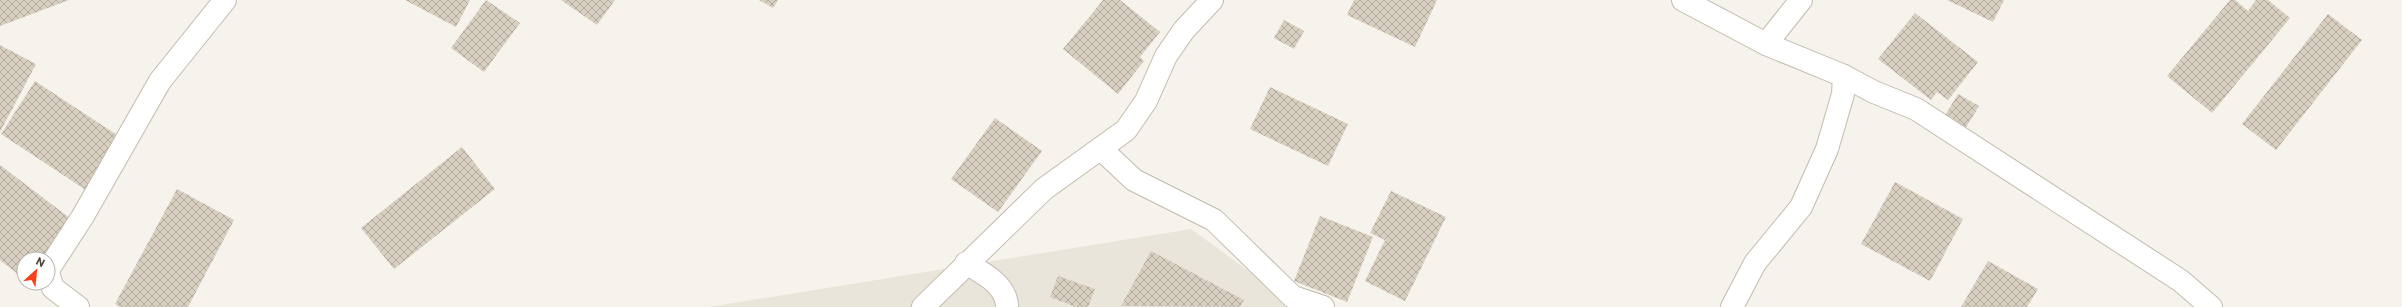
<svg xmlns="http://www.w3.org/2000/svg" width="2402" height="307" viewBox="0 0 2402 307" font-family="Commissioner,sans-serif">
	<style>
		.residential { fill: #eae5da }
		.building { fill: url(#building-cross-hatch) }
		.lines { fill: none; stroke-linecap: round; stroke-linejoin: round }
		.minor-casing { stroke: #c2bbae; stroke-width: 24 }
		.minor { stroke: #fff; stroke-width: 22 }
	</style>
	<defs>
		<pattern id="building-cross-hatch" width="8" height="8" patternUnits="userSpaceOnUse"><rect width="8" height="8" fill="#d8cfc1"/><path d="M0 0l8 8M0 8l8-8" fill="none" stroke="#b1aa9e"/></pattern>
	</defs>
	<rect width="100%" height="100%" fill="#f6f3ec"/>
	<polygon class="residential" points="1191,229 1298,307 709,307"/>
	<g class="building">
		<polygon points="0,0 69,0 0,26"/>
		<polygon points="405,0 470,0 456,27"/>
		<polygon points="486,0 520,23 484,72 451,48"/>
		<polygon points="561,0 615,0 597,25"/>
		<polygon points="759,0 778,0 773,8"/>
		<polygon points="1103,0 1120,0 1160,32 1140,57 1144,61 1118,94 1063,49"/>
		<polygon points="1354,0 1437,0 1415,47 1347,15"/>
		<polygon points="1947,0 2004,0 1993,22"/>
		<polygon points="2230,0 2235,0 2248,11 2256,0 2268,0 2290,18 2212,113 2167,76"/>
		<polygon points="1915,13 1978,62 1948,100 1937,92 1931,100 1878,59"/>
		<polygon points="2328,14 2362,40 2276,150 2242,124"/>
		<polygon points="1284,20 1304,31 1294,49 1274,38"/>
		<polygon points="0,45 36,64 0,132"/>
		<polygon points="35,81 123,139 89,192 1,134"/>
		<polygon points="1270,87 1348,124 1328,166 1250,129"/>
		<polygon points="1958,94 1979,106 1965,129 1944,117"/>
		<polygon points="995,118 1042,151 998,212 951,179"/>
		<polygon points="462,147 495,189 394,269 361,228"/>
		<polygon points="0,165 75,222 46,259 24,259 24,279 0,260"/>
		<polygon points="1895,182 1963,219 1930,281 1861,244"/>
		<polygon points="177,189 234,220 188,307 120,307 115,304"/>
		<polygon points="1391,191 1446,217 1405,301 1365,281 1385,240 1370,233"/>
		<polygon points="1320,216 1373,237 1347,302 1294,281"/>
		<polygon points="1151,251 1244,300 1240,307 1121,306"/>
		<polygon points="1988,261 2038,289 2027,307 1961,307"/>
		<polygon points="1058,276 1095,289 1088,307 1076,307 1050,297"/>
	</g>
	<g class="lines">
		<g class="minor-casing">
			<g id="minor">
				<polyline points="1683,0 1766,44 1844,76 1874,92 1916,109 2181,281 2211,307"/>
				<polyline points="1766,44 1801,0"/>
				<polyline points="1101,149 1134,180 1214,220 1293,297 1323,307"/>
				<path d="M966,263c17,10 41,22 41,44"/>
				<polyline points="48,270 83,216 160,81 225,0"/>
				<polyline points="48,273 53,288 78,307"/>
				<polyline points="923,307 1044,189 1126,130 1146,101 1166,56 1184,30 1212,0"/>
				<polyline points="1732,307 1755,263 1801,207 1827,149 1843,94 1844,76"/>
			</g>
		</g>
		<use href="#minor" class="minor"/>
	</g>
	<g transform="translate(36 271) rotate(27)"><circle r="19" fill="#ffffff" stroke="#b7b4b0"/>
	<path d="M0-3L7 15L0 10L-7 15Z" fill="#fc3f1d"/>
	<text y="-6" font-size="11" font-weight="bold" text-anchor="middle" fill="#4b4439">N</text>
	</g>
</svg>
